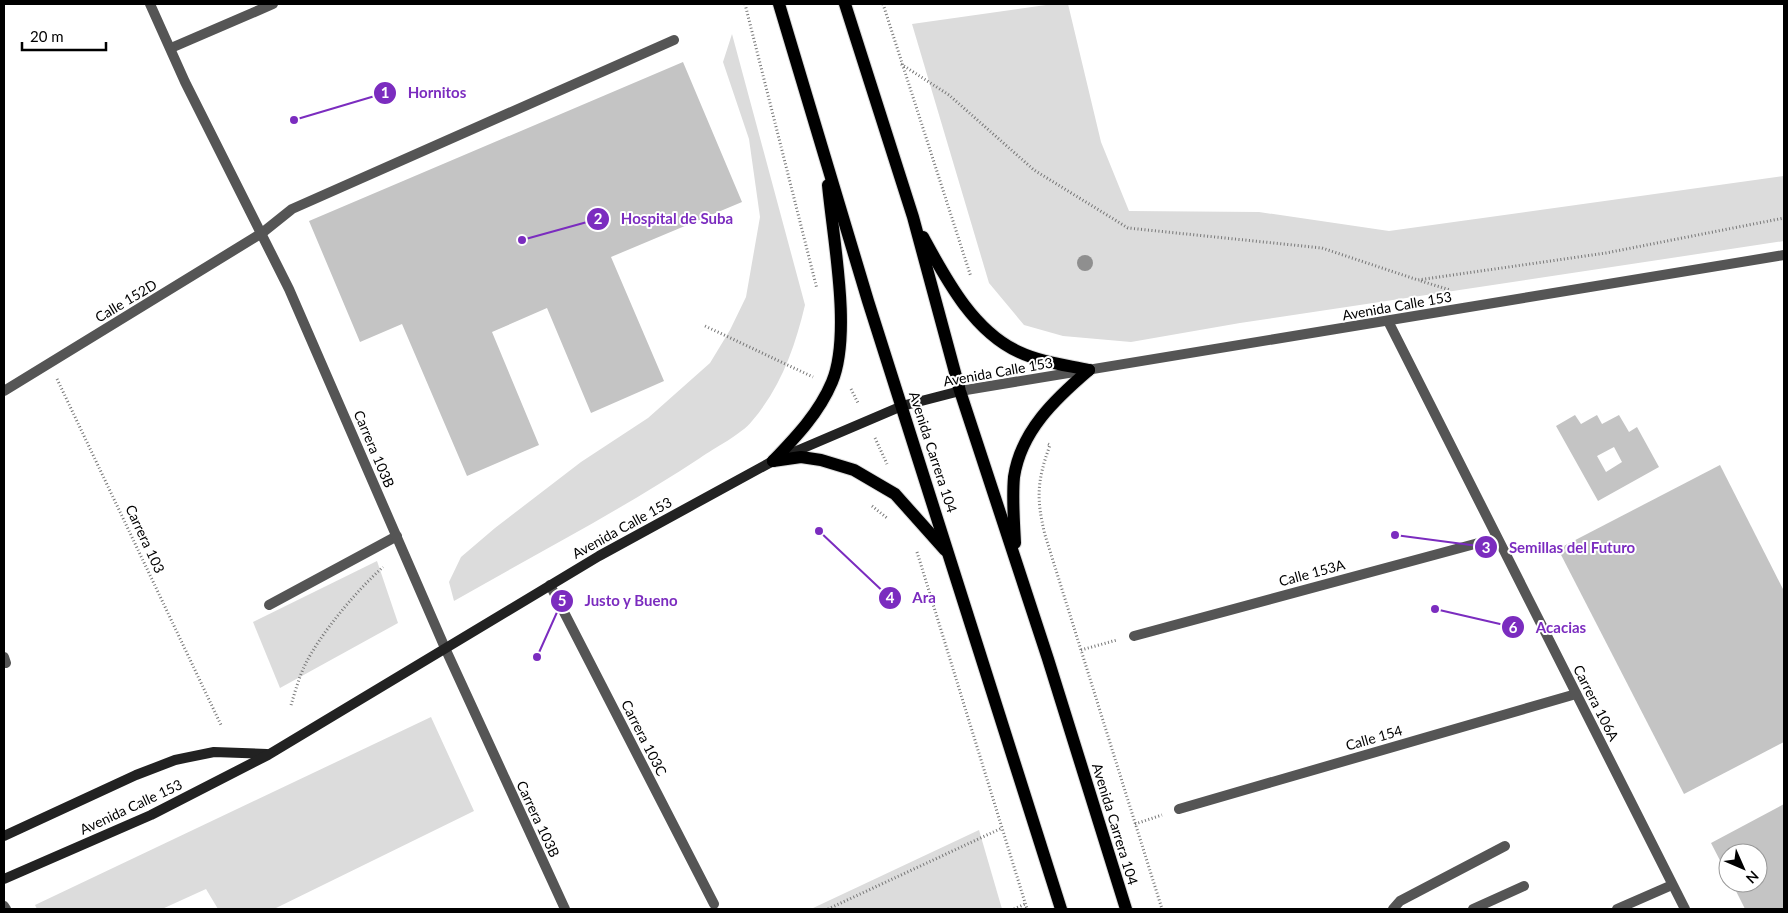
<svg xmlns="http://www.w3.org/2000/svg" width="1788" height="913" viewBox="0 0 1788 913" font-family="Lato,sans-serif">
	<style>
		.green { fill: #dcdcdc }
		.building { fill: #c4c4c4; fill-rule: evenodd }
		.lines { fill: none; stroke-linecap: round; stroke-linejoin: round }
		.primary-casing { stroke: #dbdbdb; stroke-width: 14 }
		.path { stroke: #777; stroke-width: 3; stroke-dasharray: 1 2.5; stroke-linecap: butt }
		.service { stroke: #555; stroke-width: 10 }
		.minor { stroke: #555; stroke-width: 10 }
		.tertiary { stroke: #555; stroke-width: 10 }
		.secondary { stroke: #222; stroke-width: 10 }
		.primary { stroke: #000; stroke-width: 12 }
		.tree { fill: #8f8f8f }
		.labels { text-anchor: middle; stroke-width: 4; stroke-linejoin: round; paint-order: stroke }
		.street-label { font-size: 14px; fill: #000; stroke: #fff }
		.leader { fill: none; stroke: #7b2cbf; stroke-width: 2 }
		.callout-dot { fill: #7b2cbf; stroke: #fff; stroke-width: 2 }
		.mark-label { font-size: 15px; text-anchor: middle; font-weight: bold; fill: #fff }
		.callout-label { font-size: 15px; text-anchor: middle; font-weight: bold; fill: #7b2cbf; stroke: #fff; stroke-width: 4; stroke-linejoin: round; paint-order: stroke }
	</style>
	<rect width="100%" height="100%" fill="#fff"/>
	<g class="green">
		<polygon points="1053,4 1068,4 1101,142 1129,211 1259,212 1389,231 1784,176 1784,241 1240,323 1131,342 1063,336 1024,325 989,283 912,24"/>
		<path d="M732,34l73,271c-10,42 -24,82 -53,116 -10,13 -38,27 -52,37 -79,52 -164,96 -246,143l-5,-19 12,-25 34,-29 86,-66 67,-44 62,-55 20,-33 16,-33 14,-80 -11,-78 -26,-77z"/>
		<polygon points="377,561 398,623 280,688 253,622"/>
		<polygon points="431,717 474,811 274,909 218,909 206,889 162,909 37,909 35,905"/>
		<polygon points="979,830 1002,909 811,909"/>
	</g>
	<g class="building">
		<polygon points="683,62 742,202 611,257 664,381 591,413 547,308 492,332 539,445 467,476 402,324 360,342 309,221"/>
		<path d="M1575,415l6,9 16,-9 5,9 17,-9 10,17 8,-5 22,40 -61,34 -42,-75zM1614,447l8,15 -16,10 -9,-16z"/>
		<polygon points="1720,465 1784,591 1784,742 1684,794 1558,549"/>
		<polygon points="1784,804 1784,909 1745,909 1732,883 1758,883 1758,853 1728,853 1728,876 1711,843"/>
	</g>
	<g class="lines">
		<g class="primary-casing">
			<g id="primary">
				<polyline points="779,4 868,301 1061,909"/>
				<polyline points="845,4 913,217 960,391 1048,659 1126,909"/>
				<path d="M923,237c23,42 50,94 96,115 21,10 47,13 70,18"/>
				<path d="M773,461c23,-24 46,-48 59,-79 20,-48 1,-143 -4,-197"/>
				<polyline points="773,461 801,457 821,460 854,470 895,494 945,550"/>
				<path d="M1015,543c-1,-22 -3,-44 -1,-66 7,-46 41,-78 75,-107"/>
			</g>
		</g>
		<g class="path">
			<polyline points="745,4 817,289"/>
			<polyline points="883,4 971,277"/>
			<polyline points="901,64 949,95 1034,170 1128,228 1322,248 1418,280 1606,253 1784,218"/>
			<polyline points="1421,281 1450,290"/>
			<polyline points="705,326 813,377"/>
			<polyline points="57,379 221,725"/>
			<polyline points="851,389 858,403"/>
			<polyline points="875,438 887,464"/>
			<path d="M1048,444l2,1c-13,36 -14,53 -5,90l117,374"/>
			<polyline points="872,506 887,518"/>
			<polyline points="917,552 1027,909"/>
			<polyline points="1081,650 1117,640"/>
			<path d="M291,705c4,-13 8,-28 14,-40 15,-31 52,-75 78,-98"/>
			<polyline points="1135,824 1162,815"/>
			<polyline points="828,909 1002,828"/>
			<polyline points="1014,909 1025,904"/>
		</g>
		<g class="service">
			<polyline points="262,233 292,209 674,40"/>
			<polyline points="269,605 397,536"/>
			<polyline points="4,657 6,663"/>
			<polyline points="1393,909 1400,901 1505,846"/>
			<polyline points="1473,909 1524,886"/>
		</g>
		<g class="minor">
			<polyline points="171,48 273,4"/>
			<polyline points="4,391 262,233"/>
			<polyline points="550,585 714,904"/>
			<polyline points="1134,636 1497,538"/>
			<polyline points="445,648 565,909"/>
			<polyline points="1179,809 1576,694"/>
			<polyline points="4,906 6,909"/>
			<polyline points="1617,909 1672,885"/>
		</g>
		<g class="tertiary">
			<polyline points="150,4 185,82 289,289 445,648"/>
			<polyline points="1388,321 1685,909"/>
			<polyline points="960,391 1784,255"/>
		</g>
		<g class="secondary">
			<polyline points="4,836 136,775 175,760 214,752 267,754"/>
			<polyline points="4,879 151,815 268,755 599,556 773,461 902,406 960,391"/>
		</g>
		<use href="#primary" class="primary"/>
	</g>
	<circle class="tree" cx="1085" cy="263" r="8"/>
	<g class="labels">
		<g class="street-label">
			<text transform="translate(126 301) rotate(-31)" y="5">Calle 152D</text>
			<text transform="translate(1397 306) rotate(-10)" y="5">Avenida Calle 153</text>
			<text transform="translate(998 372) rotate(-10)" y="5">Avenida Calle 153</text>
			<text transform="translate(374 449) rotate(67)" y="5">Carrera 103B</text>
			<text transform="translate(933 452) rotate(72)" y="5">Avenida Carrera 104</text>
			<text transform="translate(622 528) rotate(-29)" y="5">Avenida Calle 153</text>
			<text transform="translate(145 539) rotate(65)" y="5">Carrera 103</text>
			<text transform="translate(1312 573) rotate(-15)" y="5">Calle 153A</text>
			<text transform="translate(1596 703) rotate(63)" y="5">Carrera 106A</text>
			<text transform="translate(644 738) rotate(63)" y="5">Carrera 103C</text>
			<text transform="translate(1374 738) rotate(-16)" y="5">Calle 154</text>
			<text transform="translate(131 807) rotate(-25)" y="5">Avenida Calle 153</text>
			<text transform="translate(538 819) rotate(65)" y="5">Carrera 103B</text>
			<text transform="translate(1115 824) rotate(73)" y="5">Avenida Carrera 104</text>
		</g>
	</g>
	<path class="leader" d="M294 120L385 93M522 240L598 219M1395 535L1486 547M819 531L890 598M537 657L562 601M1435 609L1513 627"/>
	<g class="callout-dot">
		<circle cx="294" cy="120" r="5"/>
		<circle cx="522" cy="240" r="5"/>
		<circle cx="1395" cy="535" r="5"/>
		<circle cx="819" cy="531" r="5"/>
		<circle cx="537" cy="657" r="5"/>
		<circle cx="1435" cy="609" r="5"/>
		<circle cx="385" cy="93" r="12"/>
		<circle cx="598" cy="219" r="12"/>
		<circle cx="1486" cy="547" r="12"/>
		<circle cx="890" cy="598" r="12"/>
		<circle cx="562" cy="601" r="12"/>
		<circle cx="1513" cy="627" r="12"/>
	</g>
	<g class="mark-label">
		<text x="385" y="98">1</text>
		<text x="598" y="224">2</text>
		<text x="1486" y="553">3</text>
		<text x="890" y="603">4</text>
		<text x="562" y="606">5</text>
		<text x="1513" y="633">6</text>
	</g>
	<g class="callout-label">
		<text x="437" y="98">Hornitos</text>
		<text x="677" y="224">Hospital de Suba</text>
		<text x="1572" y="553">Semillas del Futuro</text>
		<text x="924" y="603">Ara</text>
		<text x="631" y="606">Justo y Bueno</text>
		<text x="1561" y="633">Acacias</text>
	</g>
	<rect width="1788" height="913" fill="none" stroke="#000000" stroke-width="10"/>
	<g transform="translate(1743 868) rotate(135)"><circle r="24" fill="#ffffff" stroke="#999999"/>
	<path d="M0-4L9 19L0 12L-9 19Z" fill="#000000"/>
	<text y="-8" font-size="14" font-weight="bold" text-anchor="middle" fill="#000000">N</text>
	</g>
	<path d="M22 42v8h84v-8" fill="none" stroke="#000000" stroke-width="2.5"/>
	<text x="30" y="42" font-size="15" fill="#000000" stroke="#ffffff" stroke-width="4" paint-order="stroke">20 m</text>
</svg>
